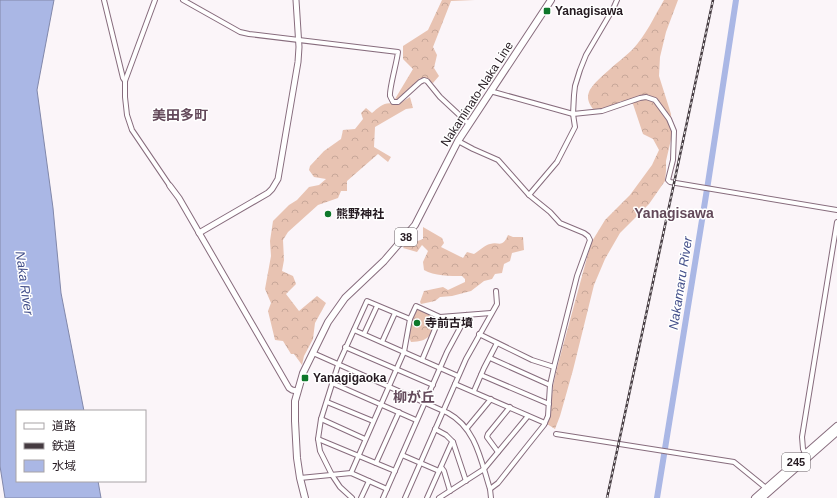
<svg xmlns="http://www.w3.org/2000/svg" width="837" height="498" viewBox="0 0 837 498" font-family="Helvetica,'Noto Sans JP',sans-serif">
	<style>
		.forest { fill: url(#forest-crowns) }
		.water { fill: #aab7e5; stroke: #8288aa }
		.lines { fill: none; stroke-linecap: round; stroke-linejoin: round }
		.river { stroke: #aab7e5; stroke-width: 6 }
		.minor-casing { stroke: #876c7d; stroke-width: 6 }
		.tertiary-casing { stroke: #876c7d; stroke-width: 7 }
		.primary-casing { stroke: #876c7d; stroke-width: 8 }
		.trunk-casing { stroke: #876c7d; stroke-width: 8 }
		.minor { stroke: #fff; stroke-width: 4 }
		.tertiary { stroke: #fff; stroke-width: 5 }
		.primary { stroke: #fff; stroke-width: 6 }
		.trunk { stroke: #fff; stroke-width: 6 }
		.rail-casing { stroke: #453b41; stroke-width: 2.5 }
		.rail { stroke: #fff; stroke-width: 1; stroke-dasharray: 3; stroke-linecap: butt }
		.poi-dot { fill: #0e782b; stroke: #fff; stroke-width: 1.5 }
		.labels { text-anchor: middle; stroke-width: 3; stroke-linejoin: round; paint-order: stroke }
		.shield { fill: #fff; stroke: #665f64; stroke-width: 1 }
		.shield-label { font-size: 11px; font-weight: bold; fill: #251a21 }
		.poi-label { font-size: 12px; font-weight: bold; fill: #251a21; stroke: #fff; text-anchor: start }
		.street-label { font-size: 12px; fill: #251a21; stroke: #fff }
		.water-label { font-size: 13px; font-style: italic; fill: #434f8a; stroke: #fff }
		.quarter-label { font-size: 14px; font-weight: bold; fill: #63495a; stroke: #fff }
	</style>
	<defs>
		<pattern id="forest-crowns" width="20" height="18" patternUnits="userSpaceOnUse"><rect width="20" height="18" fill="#e8c3b2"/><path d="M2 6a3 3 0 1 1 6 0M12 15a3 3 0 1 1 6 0" fill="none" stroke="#c7a799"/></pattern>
	</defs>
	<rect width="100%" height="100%" fill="#fbf5f9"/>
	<g class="forest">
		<polygon points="442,0 475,0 451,1 433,47 437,55 434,68 439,76 433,83 420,78 402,98 397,100 395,99 413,69 403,59 403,46 428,30"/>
		<path d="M664,0h14l-12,32 -6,25 -1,19 12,38 1,21 -6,26v10l-1,10 -16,23 -29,29 -15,26 -11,26 -21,85 -13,46 -5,13 -8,-5 3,-8 3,-30 4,-18 34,-125 14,-23 25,-25 22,-30 7,-15 -6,-11 -10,-5 -10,-30 -12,-3 -10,6 -16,4c-5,-5 -9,-12 -6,-19 4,-11 34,-33 44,-43 13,-14 21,-32 31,-49z"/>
		<path d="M410,97l3,11 -7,1 -31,18 -1,20 17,10 -3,5 -10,-8 -31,27v10h-6l-3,7 -20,7 -30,27 -5,8 1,20 -2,11 11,5 3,8 -10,10 13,17 18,-15 9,7 -11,20 -2,16 -9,17 -2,9 -8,-11h-3l-8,-13 -8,-1 -7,-29 3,-8 -6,-14 6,-33 -1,-15 3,-20 16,-16 8,-5 12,-13 10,-2 7,-6 -12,-2 -5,-7 1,-4 14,-15 17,-12 2,-9 12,-1 8,-10 -2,-6 5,-5 6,5c8,-7 14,-13 25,-8z"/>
		<path d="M423,227l19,11 2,5 -3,4 22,11 4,-6 7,2c5,-3 11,-9 16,-10 9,-3 12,5 18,-9l5,2h10l1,13 -12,3 -2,8 -6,3 -2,9 -7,1 -3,5 -8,2 -13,10 -19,5 -12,1 -5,4 -14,3 -1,-2 4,-11 19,-4 5,3 17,-8v-3l-3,-3c-12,0 -28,0 -38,-6l-1,-8 5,-11 -6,-6 -5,7 -14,-4 5,-8 7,2 8,-3z"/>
		<path d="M416,310h3l17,7 1,3c-7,16 -7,21 -26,22l-3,-7z"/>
	</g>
	<polygon class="water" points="0,0 54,0 37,90 53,208 61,293 84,411 17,411 17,481 98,481 101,498 5,498 0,466"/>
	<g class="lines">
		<polyline class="river" points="657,498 708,183 736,0"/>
		<g class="minor-casing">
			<g id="minor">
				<polyline points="104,0 123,78 125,81"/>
				<polyline points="155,0 125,81 125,97 127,115 132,130 170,186"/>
				<path d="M183,0l57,32 9,2 149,18c-1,10 -9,37 -8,44 1,2 2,4 3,6h5l22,-20 4,-2 3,1 13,16 29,27"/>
				<polyline points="490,91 573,114 602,111 640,98 646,97 655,100 669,119 674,131 673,160 668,180 670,182 837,210"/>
				<polyline points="458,141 473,149 498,160 529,195 550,212 560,223 584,233 588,236 590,240 577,276 554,367 550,385 548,416 544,425 528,445 498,483 490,489"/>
				<polyline points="529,195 557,162 575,127 573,114 574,95 575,86 580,70 586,55 613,9 617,0"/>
				<polyline points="354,330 458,376"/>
				<polyline points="364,334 377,306"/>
				<polyline points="479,334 532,360 554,367"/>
				<polyline points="382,342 395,313"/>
				<polyline points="345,347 433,385"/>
				<path d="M313,353l135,60c28,15 33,48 42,76l1,9"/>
				<polyline points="490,358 550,385"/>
				<polyline points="422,360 440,317"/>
				<polyline points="481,375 549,404"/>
				<polyline points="332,383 416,420"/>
				<polyline points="455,384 545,423"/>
				<polyline points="474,391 484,368 497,343"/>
				<polyline points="327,402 373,421"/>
				<polyline points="321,419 365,439"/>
				<polyline points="467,428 491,399"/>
				<polyline points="435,429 446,435 453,442 466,481"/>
				<polyline points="556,434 734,462 766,488"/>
				<polyline points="318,439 395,471"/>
				<polyline points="498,452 487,437 488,434 510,407"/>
				<polyline points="805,453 803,449 802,437 837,222"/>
				<polyline points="402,455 439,471"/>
				<polyline points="376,463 399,412"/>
				<polyline points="441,467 444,471 450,491"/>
				<polyline points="351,473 404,352 410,319 416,306 440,317 491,313"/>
				<polyline points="300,478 351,473 387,489"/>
				<polyline points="352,498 340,487 332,475 320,451 318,439 321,419 338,365 367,301 410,319"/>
				<polyline points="361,498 369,481"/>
				<polyline points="383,498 447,352 467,315"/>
				<polyline points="405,498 466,359 497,304 496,291"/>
				<polyline points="427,498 451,444 453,442"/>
				<polyline points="439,498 484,469 528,416"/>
			</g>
		</g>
		<g class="tertiary-casing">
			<g id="tertiary">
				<polyline points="170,186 179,198 289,388 292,390 297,391"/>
				<polyline points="199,233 268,193 272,189 278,179 298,62 299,47 296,0"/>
			</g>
		</g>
		<g class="primary-casing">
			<polyline id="primary" points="305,498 300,478 297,458 295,421 295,401 303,373 328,322 345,298 384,261 415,225 458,141 551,0"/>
		</g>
		<g class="trunk-casing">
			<g id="trunk">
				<polyline points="755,498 837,426"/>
				<polyline points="762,498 837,432"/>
			</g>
		</g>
		<use href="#minor" class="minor"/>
		<use href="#tertiary" class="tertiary"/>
		<use href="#primary" class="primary"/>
		<use href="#trunk" class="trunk"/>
		<g class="rail-casing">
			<polyline id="rail" points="607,498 713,0"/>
		</g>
		<use href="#rail" class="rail"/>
	</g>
	<g class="poi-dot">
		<rect x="543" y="7" width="8" height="8" rx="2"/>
		<circle cx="328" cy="214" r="4"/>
		<circle cx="417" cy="323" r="4"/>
		<rect x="301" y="374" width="8" height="8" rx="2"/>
	</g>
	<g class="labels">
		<g class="shield">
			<rect x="395" y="228" width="22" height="18" rx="3"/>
			<rect x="782" y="453" width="28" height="18" rx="3"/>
		</g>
		<g class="shield-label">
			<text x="406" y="241">38</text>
			<text x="796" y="466">245</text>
		</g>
		<g class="poi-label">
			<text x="555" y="15">Yanagisawa</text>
			<text x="336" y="218">熊野神社</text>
			<text x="425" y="327">寺前古墳</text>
			<text x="313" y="382">Yanagigaoka</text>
		</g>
		<g class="street-label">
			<text transform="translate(477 94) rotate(-57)" y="4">Nakaminato-Naka Line</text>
		</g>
		<g class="water-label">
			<text transform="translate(25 283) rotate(82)" y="5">Naka River</text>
			<text transform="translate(680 283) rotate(-81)" y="5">Nakamaru River</text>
		</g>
		<g class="quarter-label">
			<text x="180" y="120">美田多町</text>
			<text x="674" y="218">Yanagisawa</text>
			<text x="414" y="402">柳が丘</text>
		</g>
	</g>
	<rect x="16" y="410" width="130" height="72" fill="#ffffff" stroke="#a8a3a6"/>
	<rect x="24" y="423" width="20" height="6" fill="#ffffff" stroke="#a8a3a6"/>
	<text x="52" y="430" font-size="12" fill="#251a21">道路</text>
	<rect x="24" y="443" width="20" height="6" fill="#453b41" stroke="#a8a3a6"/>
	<text x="52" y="450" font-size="12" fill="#251a21">鉄道</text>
	<rect x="24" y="460" width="20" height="12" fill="#aab7e5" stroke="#a8a3a6"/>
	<text x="52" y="470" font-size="12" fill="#251a21">水域</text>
</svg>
